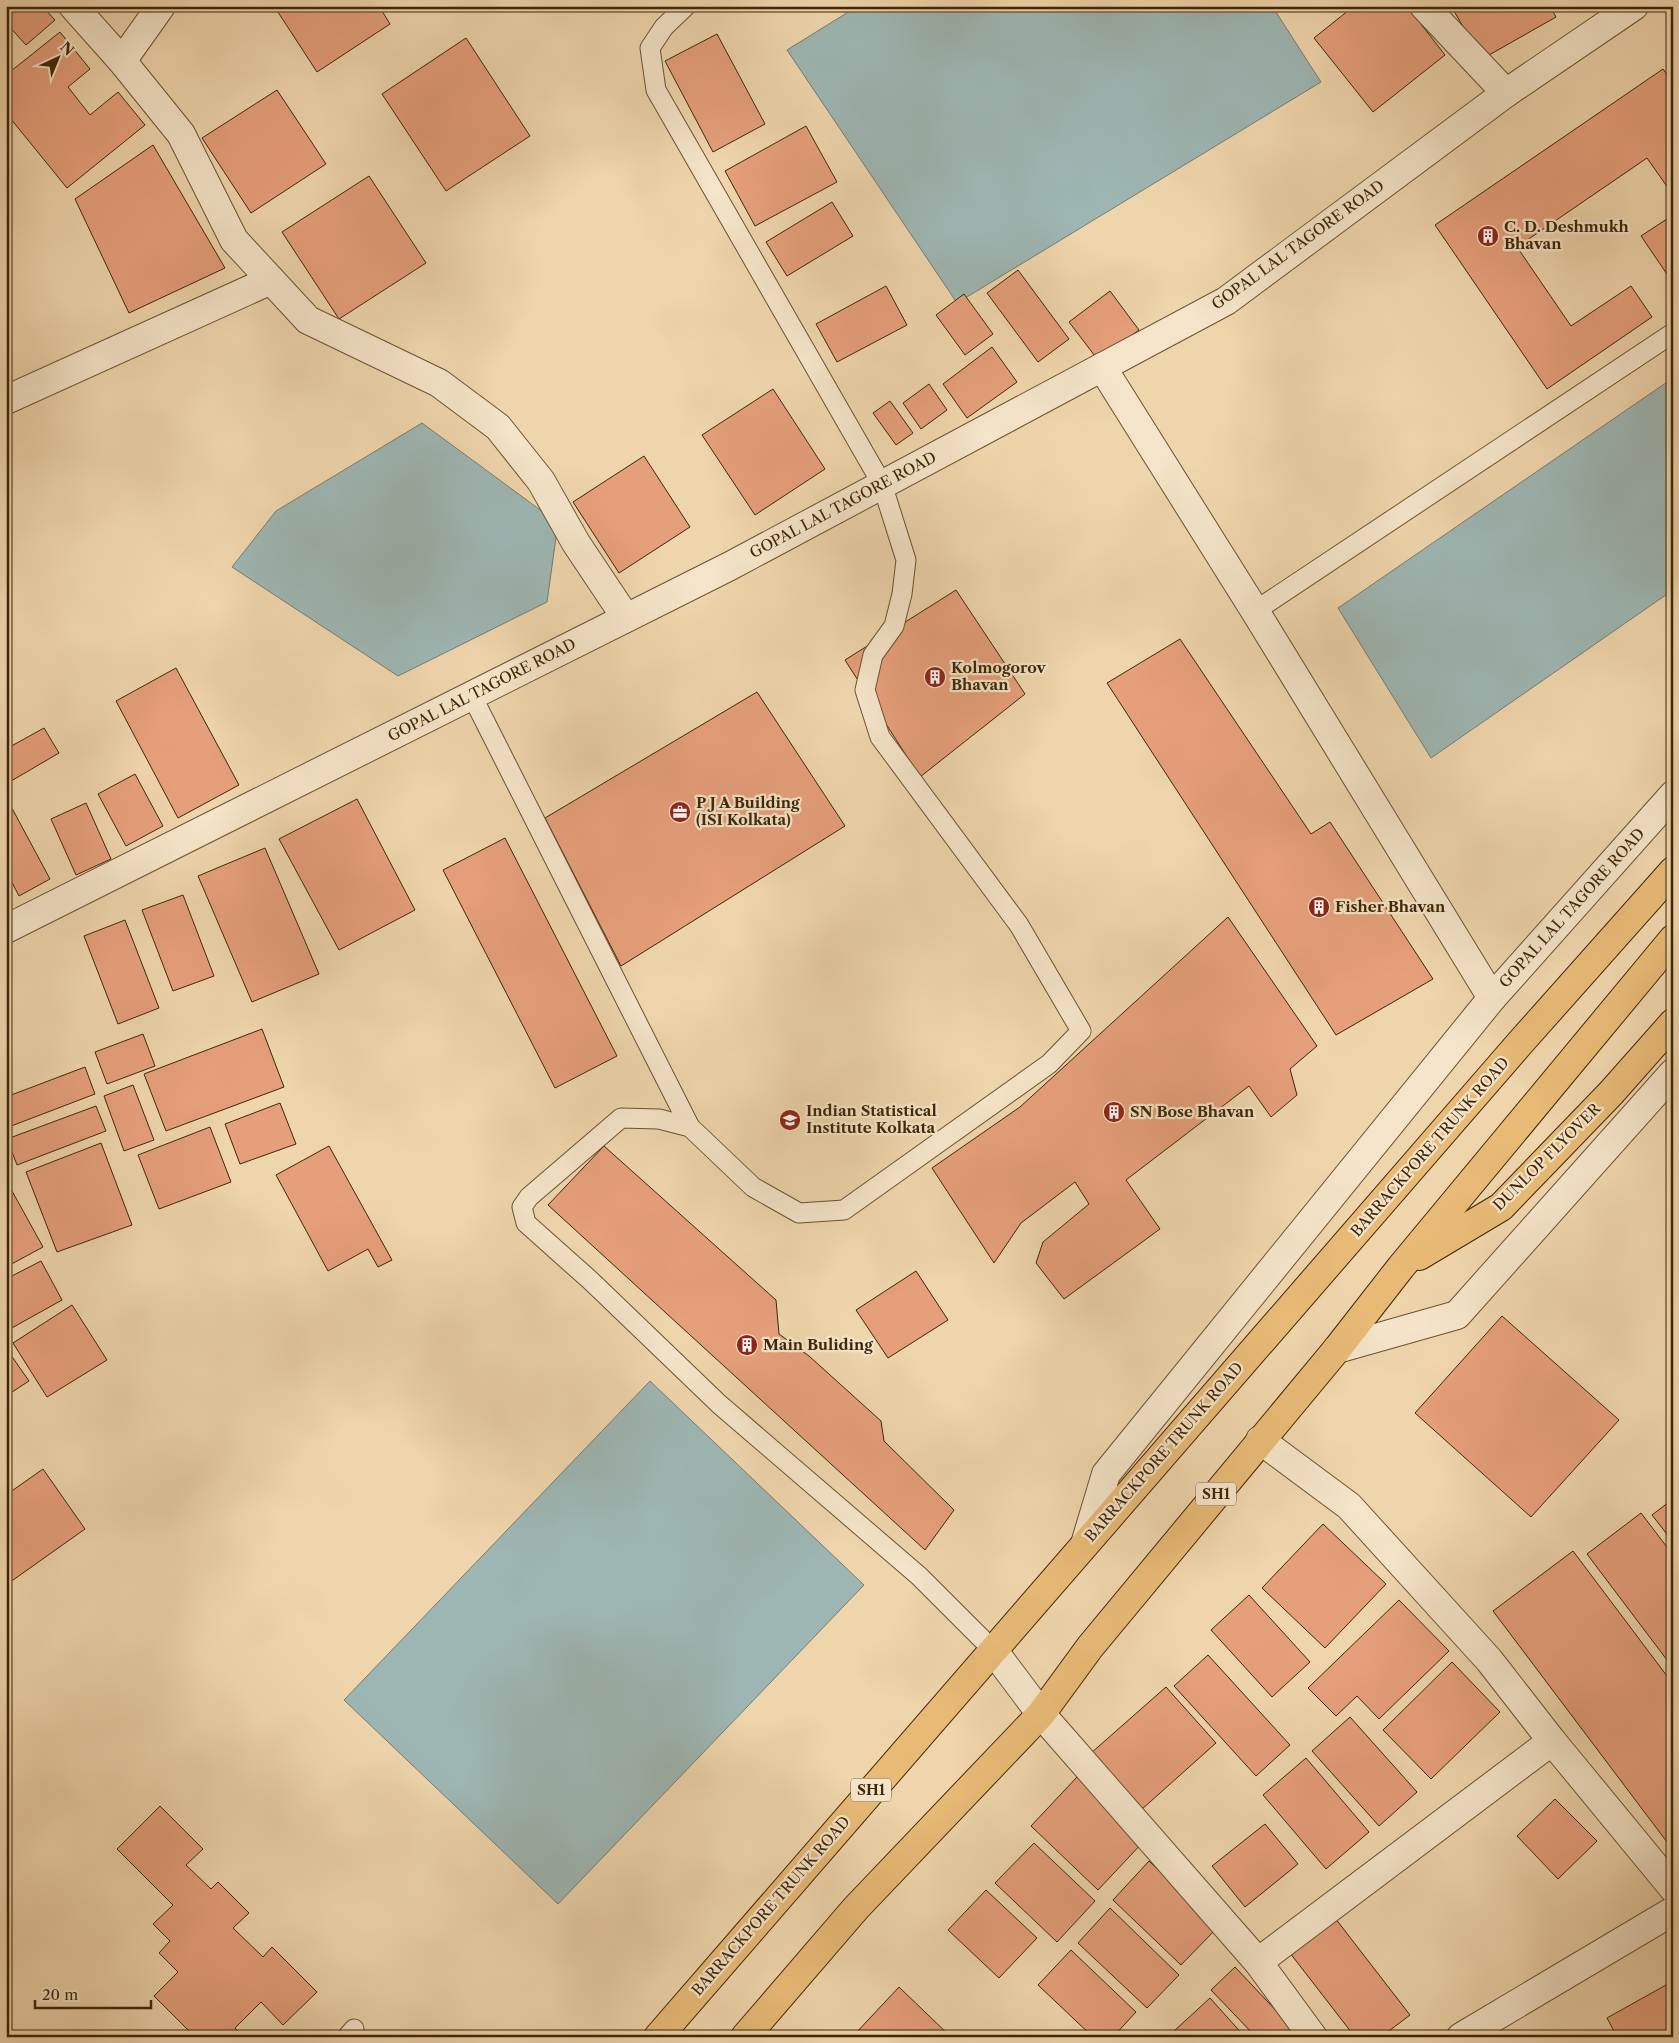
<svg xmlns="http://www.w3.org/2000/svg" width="1679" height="2043" viewBox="0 0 1679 2043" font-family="'Libre Caslon Text',serif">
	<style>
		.water { fill: #9db6b3; stroke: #777c6e }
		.building { fill: #e69f7b; stroke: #3d2606 }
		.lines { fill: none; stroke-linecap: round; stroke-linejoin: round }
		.service-casing { stroke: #6a5230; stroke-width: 21 }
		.minor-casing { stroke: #6a5230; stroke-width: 30 }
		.tertiary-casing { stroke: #6a5230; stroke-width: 30 }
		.primary-casing { stroke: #3d2606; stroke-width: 30 }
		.service { stroke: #f5e4c9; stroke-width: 19 }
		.minor { stroke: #f5e4c9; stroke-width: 28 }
		.tertiary { stroke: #f5e4c9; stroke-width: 28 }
		.primary { stroke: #e8ba76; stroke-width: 28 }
		.labels { text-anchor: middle; stroke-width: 4.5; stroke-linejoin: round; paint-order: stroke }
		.shield { fill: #f5e4c9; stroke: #745f40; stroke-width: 1 }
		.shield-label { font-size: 14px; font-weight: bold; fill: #3d2606 }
		.poi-label { font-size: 15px; font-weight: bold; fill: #3d2606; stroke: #f5e4c9; text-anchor: start }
		.street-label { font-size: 15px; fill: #3d2606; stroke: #f5e4c9 }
	</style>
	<rect width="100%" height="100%" fill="#efd5ac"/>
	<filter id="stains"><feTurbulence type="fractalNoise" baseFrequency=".004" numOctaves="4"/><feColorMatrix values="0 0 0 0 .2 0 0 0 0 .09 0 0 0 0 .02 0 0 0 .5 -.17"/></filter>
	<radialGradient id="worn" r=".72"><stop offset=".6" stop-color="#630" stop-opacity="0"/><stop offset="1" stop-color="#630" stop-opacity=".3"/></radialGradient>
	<g class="water">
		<polygon points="858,6 1272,6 1321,82 957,303 787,50"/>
		<polygon points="1673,378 1673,590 1431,758 1338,608"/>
		<polygon points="422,423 558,523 547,602 398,676 232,567 276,511"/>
		<polygon points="650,1381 864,1585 558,1904 344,1700"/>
	</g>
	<g class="building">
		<polygon points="6,6 42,6 55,20 26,45 6,23"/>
		<polygon points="274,6 379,6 390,24 317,72"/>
		<polygon points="1354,6 1407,6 1445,55 1373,112 1314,38"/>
		<polygon points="1451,6 1550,6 1556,17 1482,59"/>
		<polygon points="60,32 90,69 68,87 90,115 118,92 145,125 67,188 6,113 6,75"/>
		<polygon points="717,34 765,124 713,152 665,61"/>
		<polygon points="466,38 530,136 446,191 382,94"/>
		<polygon points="1663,69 1673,83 1673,195 1647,158 1517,247 1571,326 1631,286 1652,317 1547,389 1435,225"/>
		<polygon points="277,90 326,164 251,213 202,138"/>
		<polygon points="806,126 837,182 755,226 725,171"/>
		<polygon points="153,145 225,268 129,313 75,199"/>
		<polygon points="369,176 426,263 339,319 282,232"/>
		<polygon points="832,202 853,236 787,276 766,242"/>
		<polygon points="1673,215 1673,283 1641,236"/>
		<polygon points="1018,270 1069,339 1038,362 987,293"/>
		<polygon points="886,286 907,325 837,362 816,324"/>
		<polygon points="1110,291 1139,330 1098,360 1069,322"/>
		<polygon points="964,294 993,334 965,355 936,315"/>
		<polygon points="992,347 1017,382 967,418 943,384"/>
		<polygon points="929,384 947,410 921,429 903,403"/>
		<polygon points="773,389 825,469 755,515 702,435"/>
		<polygon points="890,401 913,433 896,445 873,413"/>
		<polygon points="644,456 690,527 619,573 573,502"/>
		<polygon points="956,590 1025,694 920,777 845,660"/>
		<polygon points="1180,639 1311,834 1330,822 1433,979 1336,1035 1107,683"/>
		<polygon points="176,668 239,785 178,818 116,701"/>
		<polygon points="757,692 845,826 621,966 545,818"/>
		<polygon points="44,728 59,753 6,784 6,749"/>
		<polygon points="135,774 163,826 126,846 98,794"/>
		<polygon points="7,799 50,879 19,896 6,871"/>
		<polygon points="357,799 415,910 339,950 279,839"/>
		<polygon points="86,803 111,859 76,875 51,819"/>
		<polygon points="505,838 617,1056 555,1088 443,870"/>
		<polygon points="265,848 319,974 252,1002 198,876"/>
		<polygon points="183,895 214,976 173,991 142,910"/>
		<polygon points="1228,917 1317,1046 1290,1069 1297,1095 1271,1117 1249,1086 1126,1180 1160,1229 1064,1299 1036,1263 1043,1242 1089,1204 1075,1182 1021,1223 994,1263 932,1168 1020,1107"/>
		<polygon points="125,920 159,1008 118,1024 84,936"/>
		<polygon points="262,1029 284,1087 166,1131 144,1074"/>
		<polygon points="143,1034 155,1066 107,1084 95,1052"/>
		<polygon points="85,1067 95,1094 6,1128 6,1097"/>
		<polygon points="133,1085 154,1140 124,1151 104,1096"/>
		<polygon points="280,1103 296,1144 240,1164 225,1124"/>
		<polygon points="96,1106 106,1131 17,1165 7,1139"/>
		<polygon points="210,1127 231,1182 159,1209 138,1155"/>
		<polygon points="101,1143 132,1225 57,1252 26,1172"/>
		<polygon points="329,1146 392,1260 378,1267 368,1249 328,1271 276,1175"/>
		<polygon points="604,1146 776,1300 779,1334 809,1356 881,1421 884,1441 954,1510 925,1550 548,1205"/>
		<polygon points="6,1180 43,1247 6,1267"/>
		<polygon points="41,1261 62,1300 10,1329 6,1322 6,1279"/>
		<polygon points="916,1271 948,1320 888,1358 856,1310"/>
		<polygon points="72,1305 107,1360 47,1397 13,1343"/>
		<polygon points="1502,1316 1619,1420 1531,1517 1415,1413"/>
		<polygon points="6,1348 29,1381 6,1396"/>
		<polygon points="43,1469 85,1529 6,1585 6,1495"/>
		<polygon points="1673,1499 1673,1542 1652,1515"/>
		<polygon points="1641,1513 1673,1555 1673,1668 1587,1554"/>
		<polygon points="1323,1524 1386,1584 1325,1648 1262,1588"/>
		<polygon points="1573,1551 1673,1684 1673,1850 1493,1611"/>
		<polygon points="1249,1595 1310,1662 1272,1697 1211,1630"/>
		<polygon points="1399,1600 1449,1651 1379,1719 1357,1696 1336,1716 1308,1688"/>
		<polygon points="1208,1655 1290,1745 1256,1776 1174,1686"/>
		<polygon points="1452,1662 1500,1712 1431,1779 1383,1730"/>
		<polygon points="1166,1687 1216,1743 1141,1810 1090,1754"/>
		<polygon points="1350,1717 1417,1792 1379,1826 1312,1751"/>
		<polygon points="1306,1758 1369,1832 1326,1869 1263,1795"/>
		<polygon points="1077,1777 1144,1841 1098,1890 1031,1826"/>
		<polygon points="1555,1799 1597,1841 1558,1879 1517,1836"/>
		<polygon points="160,1806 203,1849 186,1865 211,1889 218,1882 249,1913 233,1928 263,1957 272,1947 317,1992 283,2025 261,2002 235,2028 244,2037 195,2037 154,1996 178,1972 159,1953 170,1941 153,1924 173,1905 117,1849"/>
		<polygon points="1265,1824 1298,1864 1245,1907 1212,1866"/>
		<polygon points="1034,1843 1095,1901 1057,1942 995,1883"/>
		<polygon points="1149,1861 1218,1927 1181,1965 1113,1900"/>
		<polygon points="986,1890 1037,1938 999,1978 948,1930"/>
		<polygon points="1110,1908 1179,1975 1147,2008 1078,1943"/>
		<polygon points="1335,1918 1410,2015 1381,2037 1355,2037 1290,1953"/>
		<polygon points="1071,1950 1136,2012 1113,2037 1093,2037 1038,1985"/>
		<polygon points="1235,1967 1301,2037 1256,2037 1211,1990"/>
		<polygon points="1673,1981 1673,2037 1617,2037 1607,2018"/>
		<polygon points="899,1987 951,2037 859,2037 855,2034"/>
		<polygon points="1210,1998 1245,2037 1179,2037 1174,2031"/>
	</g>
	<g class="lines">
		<g class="service-casing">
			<g id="service">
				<polyline points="686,6 664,27 650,48 656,90 882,484 906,560 902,594 894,626 873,655 865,690 880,737 1019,925 1081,1031 1049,1064 844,1210 799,1213 753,1187 690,1127 659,1119 621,1118 529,1197 522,1207 526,1223 591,1281 719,1404 919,1576 993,1650"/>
				<polyline points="1255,611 1673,333"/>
				<polyline points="472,696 690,1127"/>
				<polyline points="347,2037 354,2029"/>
			</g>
		</g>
		<g class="minor-casing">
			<g id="minor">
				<polyline points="73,6 122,61 181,134 234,240 308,320 439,383 498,427 541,481 576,543 626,618"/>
				<polyline points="1424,6 1506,93"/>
				<polyline points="122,61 161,6"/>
				<polyline points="1102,367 1255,611 1492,998"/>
				<polyline points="6,400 271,280"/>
				<polyline points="1337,1349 1457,1315 1673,1073"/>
				<polyline points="1260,1440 1349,1506 1489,1660 1552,1741 1673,1888"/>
				<polyline points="993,1650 1041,1714 1258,1962 1313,2037"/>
				<polyline points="1258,1962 1552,1741"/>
				<polyline points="1461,2037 1673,1911"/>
			</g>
		</g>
		<g class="tertiary-casing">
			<g id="tertiary">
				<polyline points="6,929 730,566 1226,301 1506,93 1634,6"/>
				<polyline points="1085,1544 1106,1474 1492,998 1673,795"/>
			</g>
		</g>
		<g class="primary-casing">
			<g id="primary">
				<polyline points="1419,1256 1501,1207 1611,1093 1673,1023"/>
				<polyline points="658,2037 1520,1043 1673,871"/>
				<polyline points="745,2037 856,1908 1041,1714 1090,1647 1337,1349 1401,1267 1673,939"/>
			</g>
		</g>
		<use href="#service" class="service"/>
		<use href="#minor" class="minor"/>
		<use href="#tertiary" class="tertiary"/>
		<use href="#primary" class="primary"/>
	</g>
	<defs>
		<g id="building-disc" transform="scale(1.125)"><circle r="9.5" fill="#8f2418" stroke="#f5e4c9"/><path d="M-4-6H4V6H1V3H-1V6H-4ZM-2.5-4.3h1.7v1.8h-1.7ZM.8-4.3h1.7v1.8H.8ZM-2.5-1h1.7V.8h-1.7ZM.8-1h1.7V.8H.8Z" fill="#fff"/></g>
		<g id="office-disc" transform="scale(1.125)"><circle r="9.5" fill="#8f2418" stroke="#f5e4c9"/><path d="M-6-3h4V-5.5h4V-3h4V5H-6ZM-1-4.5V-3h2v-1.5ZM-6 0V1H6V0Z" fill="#fff"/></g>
		<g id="university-disc" transform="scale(1.125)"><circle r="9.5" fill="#8f2418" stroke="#f5e4c9"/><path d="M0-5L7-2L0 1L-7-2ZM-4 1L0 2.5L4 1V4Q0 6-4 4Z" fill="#fff"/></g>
	</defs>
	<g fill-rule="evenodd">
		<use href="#building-disc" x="1488" y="236"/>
		<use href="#building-disc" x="935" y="677"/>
		<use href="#office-disc" x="680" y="812"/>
		<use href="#building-disc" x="1319" y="907"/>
		<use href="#building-disc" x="1114" y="1112"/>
		<use href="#university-disc" x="790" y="1120"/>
		<use href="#building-disc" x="747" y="1345"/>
	</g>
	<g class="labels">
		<g class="shield">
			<rect x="1196" y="1482.5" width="40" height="23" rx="4"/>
			<rect x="851" y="1778.5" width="40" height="23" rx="4"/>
		</g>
		<g class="shield-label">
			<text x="1216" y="1499">SH1</text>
			<text x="871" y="1795">SH1</text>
		</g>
		<g class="poi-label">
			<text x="1504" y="232">C. D. Deshmukh<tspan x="1504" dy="17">Bhavan</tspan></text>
			<text x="951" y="673">Kolmogorov<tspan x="951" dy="17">Bhavan</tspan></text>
			<text x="696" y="808">P J A Building<tspan x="696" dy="17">(ISI Kolkata)</tspan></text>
			<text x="1335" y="912">Fisher Bhavan</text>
			<text x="806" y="1116">Indian Statistical<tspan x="806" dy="17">Institute Kolkata</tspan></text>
			<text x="1130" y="1117">SN Bose Bhavan</text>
			<text x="763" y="1350">Main Buliding</text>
		</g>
		<g class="street-label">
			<text transform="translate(1298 245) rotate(-36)" y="5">GOPAL LAL TAGORE ROAD</text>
			<text transform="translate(843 505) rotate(-28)" y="5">GOPAL LAL TAGORE ROAD</text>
			<text transform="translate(482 690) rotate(-27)" y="5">GOPAL LAL TAGORE ROAD</text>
			<text transform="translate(1572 908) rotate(-48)" y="5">GOPAL LAL TAGORE ROAD</text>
			<text transform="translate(1430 1147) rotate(-49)" y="5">BARRACKPORE TRUNK ROAD</text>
			<text transform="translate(1547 1157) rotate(-45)" y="5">DUNLOP FLYOVER</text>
			<text transform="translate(1164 1452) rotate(-49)" y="5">BARRACKPORE TRUNK ROAD</text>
			<text transform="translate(771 1906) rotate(-49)" y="5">BARRACKPORE TRUNK ROAD</text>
		</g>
	</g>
	<rect width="1679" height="2043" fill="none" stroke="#efd5ac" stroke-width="25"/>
	<rect x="8" y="8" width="1664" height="2028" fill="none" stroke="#3d2606" stroke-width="2.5"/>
	<rect x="12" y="12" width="1654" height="2018" fill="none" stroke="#3d2606"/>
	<g transform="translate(58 58) rotate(44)" stroke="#f5e4c9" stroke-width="4" paint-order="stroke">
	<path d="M0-4L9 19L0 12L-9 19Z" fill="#3d2606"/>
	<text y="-8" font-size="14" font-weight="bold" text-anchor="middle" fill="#3d2606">N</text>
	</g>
	<path d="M35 2000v8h116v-8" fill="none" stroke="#3d2606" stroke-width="2.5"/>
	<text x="42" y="2000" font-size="15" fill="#3d2606" stroke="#f5e4c9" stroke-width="4" paint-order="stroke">20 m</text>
	<rect width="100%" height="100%" filter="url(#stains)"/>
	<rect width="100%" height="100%" fill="url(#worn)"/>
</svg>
